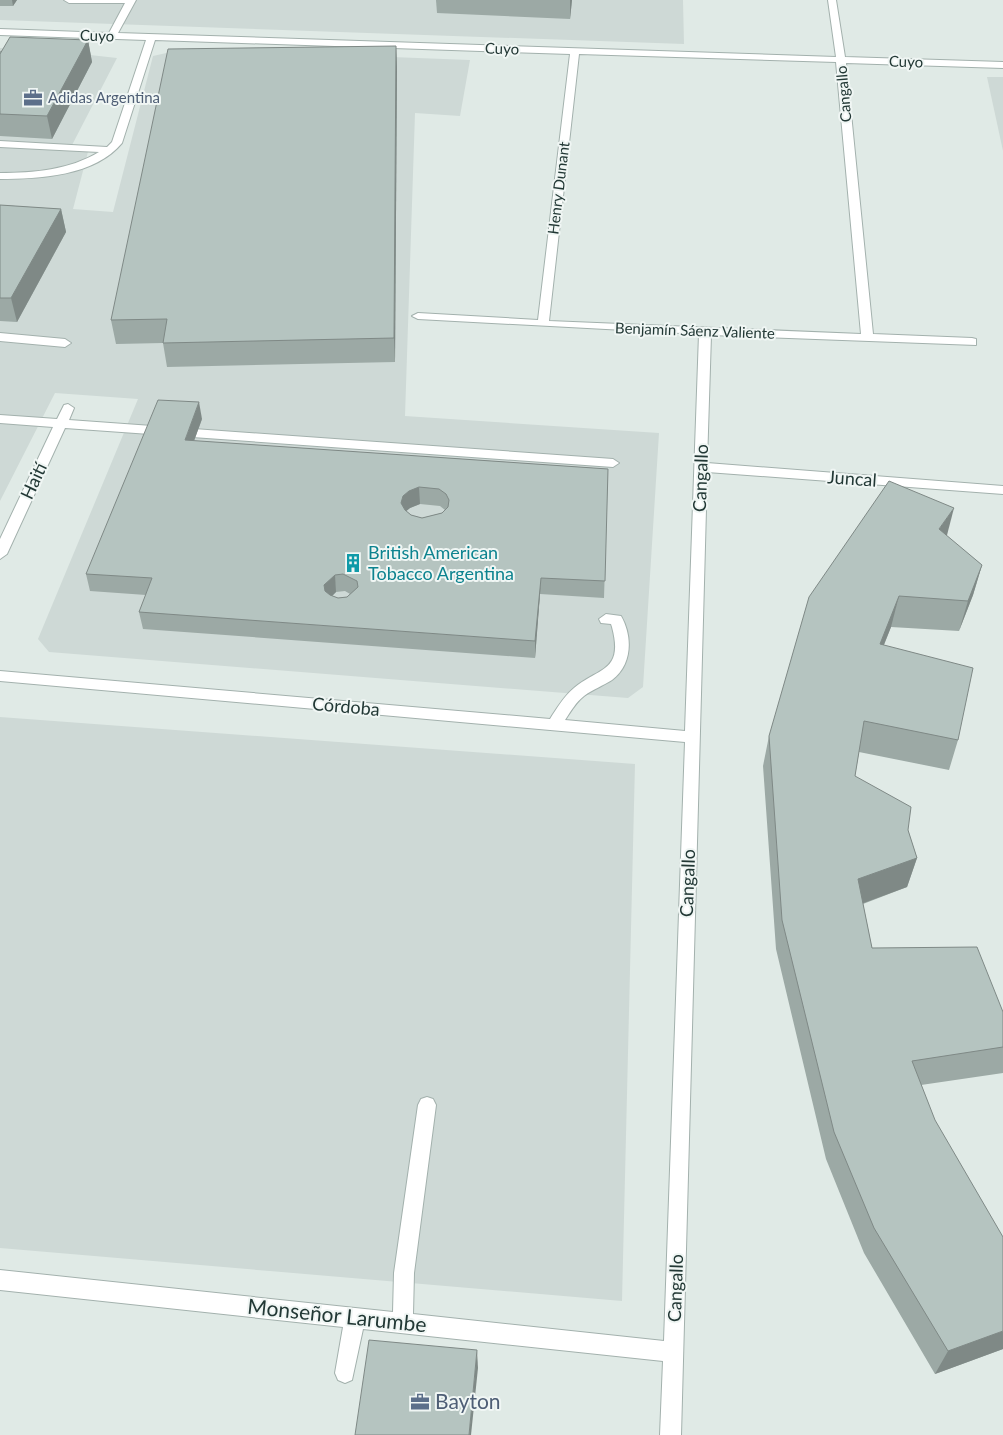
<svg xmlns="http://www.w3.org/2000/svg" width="1003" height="1435" viewBox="0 0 1003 1435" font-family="Lato,sans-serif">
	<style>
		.built { fill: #ced9d6 }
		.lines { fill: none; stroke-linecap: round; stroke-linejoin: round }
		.minor-casing { stroke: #a3b1ad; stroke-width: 2 }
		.minor { fill: #fff; fill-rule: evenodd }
		.wall { fill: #9ca9a5; fill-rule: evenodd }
		.shaded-wall { fill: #7f8986 }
		.building { fill: #b5c4c0; stroke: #7f8986; fill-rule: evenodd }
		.labels { text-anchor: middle; stroke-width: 4; stroke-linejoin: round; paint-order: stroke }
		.far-street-label { font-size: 15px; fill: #223835; stroke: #f0f6f4 }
		.far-service-label { font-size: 15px; fill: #4e5e75; stroke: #f0f6f4; text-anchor: start }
		.street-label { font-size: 18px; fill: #223835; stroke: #f0f6f4 }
		.culture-label { font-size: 18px; fill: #0d838f; stroke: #f0f6f4; text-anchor: start }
		.near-street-label { font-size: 21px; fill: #223835; stroke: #f0f6f4 }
		.near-service-label { font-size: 21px; fill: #4e5e75; stroke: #f0f6f4; text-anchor: start }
	</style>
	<rect width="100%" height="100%" fill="#e0eae6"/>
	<g class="built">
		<polygon points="0,0 683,0 684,44 0,20"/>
		<polygon points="0,48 36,49 117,58 71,147 89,148 73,209 113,212 153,56 184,49 470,60 460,116 415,113 405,416 659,433 643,687 628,698 49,652 38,639 138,399 55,393 0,501"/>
		<polygon points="987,77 1003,77 1003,151"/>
		<polygon points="0,717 635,764 622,1301 0,1248"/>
	</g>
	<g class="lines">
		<g class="minor-casing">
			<g id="minor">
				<path d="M64,0h72l-18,33 718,24 -8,-57h8l9,57 158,5v6l-157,-5 27,271 99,4 4,1v6l-265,-10 -4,128 296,23v8l-296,-22 -26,963h-21l3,-74 -300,-32 -11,51 -7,3 -7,-3 -3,-7 8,-46 -343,-37v-20l393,42 1,-39 24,-168 3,-6 6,-2 6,2 3,6 -22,168 -1,41 251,27 21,-599 -685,-61v-10l550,48c7,-11 14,-23 24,-31 25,-21 50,-16 38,-61l-1,-3 -10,-1 -2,-4 7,-5 15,2c12,21 11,49 -9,64 -9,6 -19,9 -28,16 -8,6 -13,15 -19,24l120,11 14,-397 -281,-15 -6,-3 6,-3 120,7 32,-266 -415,-14 -33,103c-27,33 -83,36 -122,36v-6c34,0 69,-3 99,-21l-99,-5v-6l107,6 5,-5 34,-102 -146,-5v-6l109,4 16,-30h-56zM579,54l257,8 25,272 -312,-13z"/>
				<polygon points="0,333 65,339 71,343 65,347 0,341"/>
				<polygon points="68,404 74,408 69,420 613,459 619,463 613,467 65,428 7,554 0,559 0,539 53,427 0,423 0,415 57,419 64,405"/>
			</g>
		</g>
		<use href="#minor" class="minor"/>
	</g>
	<g class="wall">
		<polygon points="0,0 17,0 13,6 0,6"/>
		<polygon points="436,0 572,0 570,19 437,13"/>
		<polygon points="88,40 92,62 52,139 0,136 0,51"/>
		<polygon points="396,46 397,68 395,362 167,367 163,343 116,344 111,320"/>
		<polygon points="0,205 61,209 66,232 17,322 0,321"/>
		<path d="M202,419l-8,22 414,28 -4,129 -64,-4 -5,64 -392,-29 -4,-17 7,-17 -56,-4 -4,-17zM420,504l20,2 5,4 -3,3 -20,5 -11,-3 -5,-4 4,-3zM345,591l5,3 -3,3 -9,1 -6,-2 4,-4z"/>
		<polygon points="946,536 982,565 973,595 959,631 891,627 884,645 958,740 949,770 859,752 855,776 908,830 917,858 907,887 863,904 872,948 1003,1012 1003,1073 921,1085 1003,1349 935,1374 864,1253 826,1159 776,949 763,766 769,736"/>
	</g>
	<g class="shaded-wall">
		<polygon points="12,0 17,0 13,6"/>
		<polygon points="570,0 572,0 570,19"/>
		<polygon points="88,40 92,62 52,139 47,116"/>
		<polygon points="396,46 397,68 395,362 394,338"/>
		<polygon points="61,209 66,232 17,322 11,298"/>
		<polygon points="199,402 202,419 188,457 185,440"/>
		<polygon points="419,487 420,504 410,508 404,513 401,503 403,496 409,491"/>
		<polygon points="954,508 946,539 939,529"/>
		<polygon points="982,565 973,595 959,631 968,601"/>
		<polygon points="335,575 336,592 326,602 324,585"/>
		<polygon points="541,578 540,594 535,658 535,641"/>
		<polygon points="899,596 891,627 872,674 880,644"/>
		<polygon points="917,858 907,887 850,908 858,879"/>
		<polygon points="1003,1331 1003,1349 935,1374 948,1351"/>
		<polygon points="477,1350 478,1368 471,1435 469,1435"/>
	</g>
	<g class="building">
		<polygon points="10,37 88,40 47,116 0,114 0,54"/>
		<polygon points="396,46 394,338 163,343 167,319 111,320 168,49"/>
		<polygon points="0,205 61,209 11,298 0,298"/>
		<path d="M158,400l41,2 -14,38 423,29 -3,112 -64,-3 -6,63 -396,-29 13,-34 -66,-4zM419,487l20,2 7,5 3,6 -1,7 -6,6 -20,5 -11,-3 -6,-5 -4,-7 2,-7 6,-5zM343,574l14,7 1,6 -11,10 -9,1 -8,-3 -5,-4 -1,-6 11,-10z"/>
		<polygon points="889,481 954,508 939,529 982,565 968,601 899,596 880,644 973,668 958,740 864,721 855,776 911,807 908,830 917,858 858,879 872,948 977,947 1003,1012 1003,1047 912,1061 935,1120 1003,1237 1003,1331 948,1351 874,1228 834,1132 782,920 769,736 809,597"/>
		<polygon points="369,1340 477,1350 469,1435 355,1435"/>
	</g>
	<defs>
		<g id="office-bare" transform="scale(1.5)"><path d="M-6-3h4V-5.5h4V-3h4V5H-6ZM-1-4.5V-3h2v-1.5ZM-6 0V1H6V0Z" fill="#5c6f8a" stroke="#f0f6f4" stroke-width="2.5" paint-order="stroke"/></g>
		<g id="building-bare" transform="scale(1.5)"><path d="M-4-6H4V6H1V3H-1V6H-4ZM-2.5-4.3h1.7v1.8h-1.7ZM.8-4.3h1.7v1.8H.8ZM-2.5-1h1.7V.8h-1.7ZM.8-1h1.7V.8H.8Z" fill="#0f9aa8" stroke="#f0f6f4" stroke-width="2.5" paint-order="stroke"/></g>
	</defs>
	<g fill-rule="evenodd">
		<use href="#office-bare" x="33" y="98"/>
		<use href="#building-bare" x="353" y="563"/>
		<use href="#office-bare" x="420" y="1402"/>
	</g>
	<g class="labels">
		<g class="far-street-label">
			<text transform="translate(97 36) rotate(2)" y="5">Cuyo</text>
			<text transform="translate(502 49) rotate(2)" y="5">Cuyo</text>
			<text transform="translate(906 62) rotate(2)" y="5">Cuyo</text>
			<text transform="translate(844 94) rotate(-95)" y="5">Cangallo</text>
			<text transform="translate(559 188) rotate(-83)" y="5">Henry Dunant</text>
			<text transform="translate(695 331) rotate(2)" y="5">Benjamín Sáenz Valiente</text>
		</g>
		<g class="far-service-label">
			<text x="48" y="103">Adidas Argentina</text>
		</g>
		<g class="street-label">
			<text transform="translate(701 478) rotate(-88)" y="6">Cangallo</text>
			<text transform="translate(852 479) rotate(4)" y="6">Juncal</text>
			<text transform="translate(34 481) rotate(-65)" y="6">Haití</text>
			<text transform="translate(346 707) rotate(5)" y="6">Córdoba</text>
			<text transform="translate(688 883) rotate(-88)" y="6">Cangallo</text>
			<text transform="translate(676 1288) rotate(-88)" y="6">Cangallo</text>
		</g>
		<g class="culture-label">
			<text x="368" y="559">British American<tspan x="368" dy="21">Tobacco Argentina</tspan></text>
		</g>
		<g class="near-street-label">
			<text transform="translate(337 1316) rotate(6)" y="7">Monseñor Larumbe</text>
		</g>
		<g class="near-service-label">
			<text x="435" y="1409">Bayton</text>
		</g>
	</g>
</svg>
